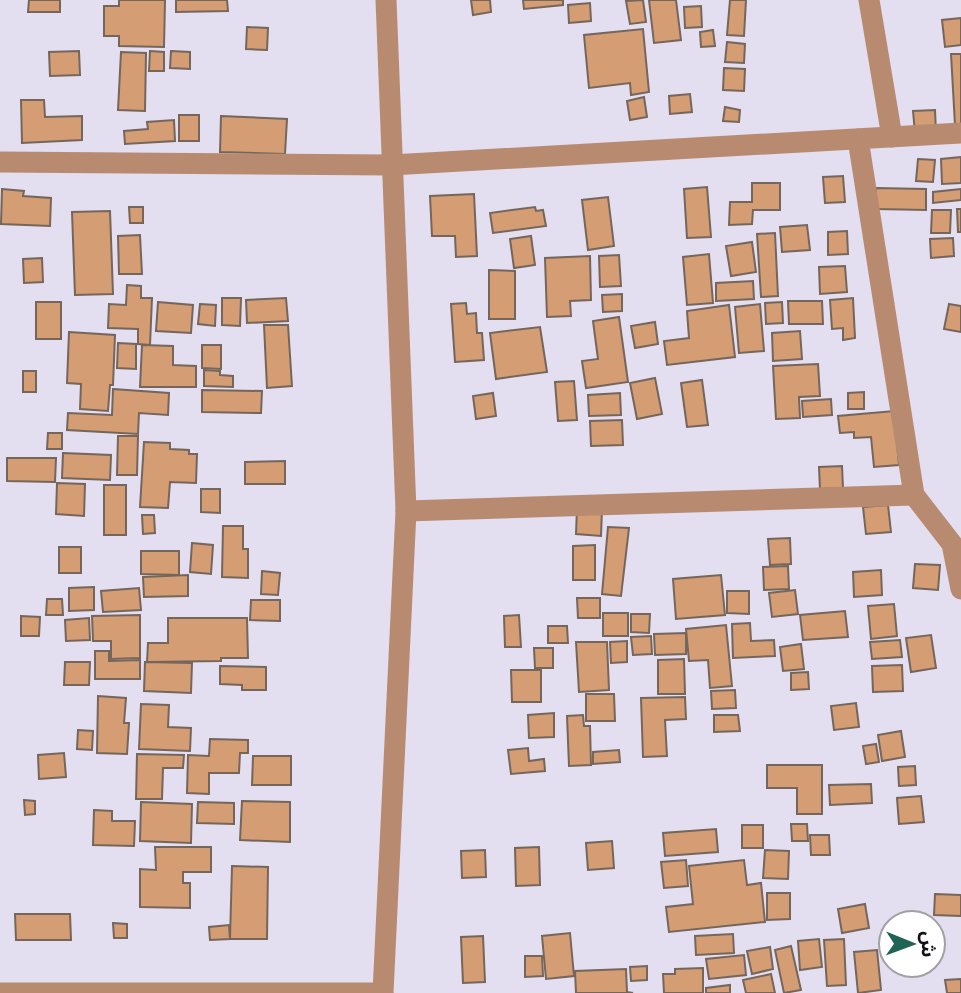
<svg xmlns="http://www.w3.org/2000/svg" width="961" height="993" viewBox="0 0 961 993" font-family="Manrope,'Noto Sans Arabic',sans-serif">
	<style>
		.building { fill: #d59d74; stroke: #75665b; stroke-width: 2 }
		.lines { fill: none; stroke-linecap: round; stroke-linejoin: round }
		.minor { stroke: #b88b71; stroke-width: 21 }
	</style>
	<rect width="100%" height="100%" fill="#e4def1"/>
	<g class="building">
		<polygon points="29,0 60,0 60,12 28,12"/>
		<polygon points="119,0 165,0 164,47 119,46 119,36 104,36 104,6 119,6"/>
		<polygon points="176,0 227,0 228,11 176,12"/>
		<polygon points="471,0 490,0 491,12 473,15"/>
		<polygon points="523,0 563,0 563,5 524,9"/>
		<polygon points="643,0 646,22 630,24 626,1"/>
		<polygon points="649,0 676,0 681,40 654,43"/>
		<polygon points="730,0 746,0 744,36 727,35"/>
		<polygon points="590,3 591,21 569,23 568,5"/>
		<polygon points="701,6 702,27 685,28 684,7"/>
		<polygon points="961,18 961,45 945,47 942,20"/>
		<polygon points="247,27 268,28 267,50 246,49"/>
		<polygon points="643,29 649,92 631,95 630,83 589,88 584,35"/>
		<polygon points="713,30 715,46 701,47 700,32"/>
		<polygon points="727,42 745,44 744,63 725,62"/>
		<polygon points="79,51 80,75 50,76 49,52"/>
		<polygon points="150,51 164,52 164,71 149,71"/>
		<polygon points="171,51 190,52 190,69 170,68"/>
		<polygon points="121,52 146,53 145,111 118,110"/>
		<polygon points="951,54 961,54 961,124 955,125"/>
		<polygon points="724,68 745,69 744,91 723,90"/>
		<polygon points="690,94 692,112 670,114 669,96"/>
		<polygon points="644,97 647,117 630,120 627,101"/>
		<polygon points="21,100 44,100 45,117 82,116 82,140 22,143"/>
		<polygon points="725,107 740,110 739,122 723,121"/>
		<polygon points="935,110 936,132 915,133 913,111"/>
		<rect x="179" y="115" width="20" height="26"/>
		<polygon points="221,116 287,119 285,154 220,152"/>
		<polygon points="174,120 175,141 125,144 124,131 148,129 147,122"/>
		<polygon points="961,157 961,183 942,184 941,159"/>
		<polygon points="918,159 935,160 933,182 916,181"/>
		<polygon points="843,176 845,202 825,203 823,177"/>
		<polygon points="752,183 780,183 780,210 753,210 752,224 729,225 730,202 752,202"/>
		<polygon points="707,187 711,237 687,238 684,189"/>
		<polygon points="876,188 926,189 926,210 876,209"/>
		<polygon points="2,189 24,191 23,196 51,198 50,226 1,224"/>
		<polygon points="961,189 961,200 933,203 933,192"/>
		<polygon points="474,194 477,256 456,257 455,236 432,236 430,196"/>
		<polygon points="608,197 614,246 588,250 582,200"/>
		<polygon points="129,207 143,207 143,223 130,223"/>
		<polygon points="535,207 536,211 543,210 546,226 493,233 490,213"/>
		<polygon points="957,209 961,209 961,232 958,232"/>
		<polygon points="932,210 951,210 950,233 931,233"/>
		<polygon points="110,211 113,294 75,295 72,212"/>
		<polygon points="807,225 810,250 782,252 780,227"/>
		<polygon points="847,231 848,254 828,255 828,232"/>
		<polygon points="775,233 778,296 761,297 757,234"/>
		<polygon points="140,235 142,274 119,274 118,236"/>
		<polygon points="531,236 535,265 514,268 510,239"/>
		<polygon points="953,238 954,256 931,258 930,239"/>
		<polygon points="752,242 756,272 731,276 726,246"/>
		<polygon points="709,254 713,303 687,305 683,257"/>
		<polygon points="619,255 621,286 600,287 599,256"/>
		<polygon points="590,256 591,300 570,301 571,316 547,317 545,258"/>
		<polygon points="42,258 43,282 24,283 23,259"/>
		<polygon points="845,266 847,292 820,294 819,267"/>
		<polygon points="489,270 515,271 515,319 489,319"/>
		<polygon points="753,281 754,299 716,301 716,283"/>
		<polygon points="127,285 141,286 141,298 152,298 150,345 138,344 138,329 108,328 109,304 126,305"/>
		<polygon points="622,294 622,311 603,312 602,295"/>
		<polygon points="222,298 241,298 240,326 222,325"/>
		<polygon points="286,298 288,321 247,323 246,300"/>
		<polygon points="853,298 855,338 843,340 843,328 832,329 830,300"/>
		<polygon points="788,301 822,301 823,324 789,324"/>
		<rect x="36" y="302" width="25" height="37"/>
		<polygon points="158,302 193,305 191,333 156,331"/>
		<polygon points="782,302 783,323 766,324 765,303"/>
		<polygon points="466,303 467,314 476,313 477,333 482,333 484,360 455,362 451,304"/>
		<polygon points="200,304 216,305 215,326 198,324"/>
		<polygon points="760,304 764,351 739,353 735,307"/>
		<polygon points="949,304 961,306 961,332 944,329"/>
		<polygon points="729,305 735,357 667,365 664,341 689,338 687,311"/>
		<polygon points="619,317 628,382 586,388 582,361 598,359 593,321"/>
		<polygon points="655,322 658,344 635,348 631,326"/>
		<polygon points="264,325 288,325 292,386 267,388"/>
		<polygon points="540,327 547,372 496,379 490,333"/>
		<polygon points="800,331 802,359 773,361 772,333"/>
		<polygon points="69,332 115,335 113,385 110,385 108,411 80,409 81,384 67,383"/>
		<polygon points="118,343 136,344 136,369 117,368"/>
		<polygon points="142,345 173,346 173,365 196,366 196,387 140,387"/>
		<polygon points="202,345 221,345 221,369 202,368"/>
		<polygon points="818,364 820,396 799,397 800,418 776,419 773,366"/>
		<polygon points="204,370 220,371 220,375 233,376 233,387 204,386"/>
		<rect x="23" y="371" width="13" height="21"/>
		<polygon points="655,378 662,414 637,419 630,383"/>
		<polygon points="702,380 708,425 687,427 681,383"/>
		<polygon points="574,381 577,420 558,421 555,382"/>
		<polygon points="113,389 169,393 168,415 139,413 138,434 67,430 68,413 112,415"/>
		<polygon points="202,390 262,391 261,413 202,412"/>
		<polygon points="864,392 864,409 848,409 848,393"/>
		<polygon points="493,393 496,416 476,419 473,396"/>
		<polygon points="620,393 621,415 589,416 588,395"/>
		<polygon points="831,399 832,415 803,417 802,401"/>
		<polygon points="894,411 899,465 874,467 871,437 854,438 854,432 840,433 838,416"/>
		<polygon points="622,420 623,445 591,446 590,421"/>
		<polygon points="48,433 62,433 62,449 47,449"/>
		<polygon points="118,436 138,436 137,475 117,475"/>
		<polygon points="144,442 170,443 170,449 189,450 189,454 197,454 196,483 170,482 168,508 140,507"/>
		<polygon points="63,453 111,455 110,480 62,478"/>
		<polygon points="7,458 56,458 55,482 7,481"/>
		<polygon points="285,461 285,484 245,484 245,462"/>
		<polygon points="842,466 843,488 820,489 819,467"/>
		<polygon points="57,483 85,484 84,516 56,514"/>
		<rect x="104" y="485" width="22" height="50"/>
		<polygon points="201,489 220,489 220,513 201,512"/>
		<polygon points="888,505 891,532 866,534 863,507"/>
		<polygon points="577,508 602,509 601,536 576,534"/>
		<polygon points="142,515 154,515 155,533 143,534"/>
		<polygon points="223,526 243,526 243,549 248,549 248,578 222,577"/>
		<polygon points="608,527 629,528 621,596 602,594"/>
		<polygon points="790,538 791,564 770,565 768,539"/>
		<polygon points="192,543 213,545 211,574 190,572"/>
		<polygon points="595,545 595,580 573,580 573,546"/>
		<rect x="59" y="547" width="22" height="26"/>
		<polygon points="141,551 179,551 179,575 141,574"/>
		<polygon points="915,564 940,565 938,590 913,588"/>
		<polygon points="788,566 789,589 764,590 763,567"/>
		<polygon points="881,570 882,595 854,597 853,572"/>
		<polygon points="262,571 280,573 278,595 261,594"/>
		<polygon points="188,575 188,596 144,597 143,577"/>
		<polygon points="721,575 725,615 676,619 673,579"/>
		<polygon points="94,587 94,610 69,611 69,588"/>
		<polygon points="139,588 141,610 103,612 101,591"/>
		<polygon points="795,590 798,614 772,617 769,593"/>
		<polygon points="727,591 749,591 749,614 727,613"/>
		<polygon points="577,598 600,598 600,618 578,618"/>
		<polygon points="47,599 62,599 63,615 46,615"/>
		<polygon points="251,600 280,600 280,621 250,620"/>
		<polygon points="894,604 897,636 871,639 868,606"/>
		<polygon points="845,611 848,637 803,640 800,615"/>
		<rect x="603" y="613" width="25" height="23"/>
		<polygon points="631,614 650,614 649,633 631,632"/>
		<polygon points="140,615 140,658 111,659 111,641 93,641 92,616"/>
		<polygon points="519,615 521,647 505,647 504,616"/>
		<polygon points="21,616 40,617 39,636 21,636"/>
		<polygon points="89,618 90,640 66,641 65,620"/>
		<polygon points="168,618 247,618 248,658 221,658 221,661 147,662 148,643 168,643"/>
		<polygon points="750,623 751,641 774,640 775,656 733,658 732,624"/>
		<polygon points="726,625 732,686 710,688 708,660 689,661 686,629"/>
		<polygon points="548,626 567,626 568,643 548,643"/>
		<polygon points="686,633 686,654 655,655 654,634"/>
		<polygon points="931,635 936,668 911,672 906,638"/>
		<polygon points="651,636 652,654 633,655 631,637"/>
		<polygon points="900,640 902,657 872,659 870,642"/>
		<polygon points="627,641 627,662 611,663 610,642"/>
		<polygon points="576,642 607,642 609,690 579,692"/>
		<polygon points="801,644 804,669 783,671 780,647"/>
		<polygon points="534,648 553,648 553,668 535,668"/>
		<polygon points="95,651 109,651 109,661 140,660 140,679 95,679"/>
		<polygon points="684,659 685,694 658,694 658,660"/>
		<polygon points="65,662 90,662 89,685 64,685"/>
		<polygon points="145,662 192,663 191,693 144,691"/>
		<polygon points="902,665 903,691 873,692 872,666"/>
		<polygon points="220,666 266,667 266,690 242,690 242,685 220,684"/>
		<polygon points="511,670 541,670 541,702 512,702"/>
		<polygon points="808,672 809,689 791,690 791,673"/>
		<polygon points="735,690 736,708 712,709 711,691"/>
		<polygon points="586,694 614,694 615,721 586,721"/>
		<polygon points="98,696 126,698 124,723 129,723 127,754 97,753"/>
		<polygon points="685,697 686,719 665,720 667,756 643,757 641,698"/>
		<polygon points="856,703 859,727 834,730 831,706"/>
		<polygon points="141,704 169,705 168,727 191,728 190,751 139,749"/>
		<polygon points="554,713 554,737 529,738 528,715"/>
		<polygon points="583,715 584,726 590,726 591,765 569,766 567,716"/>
		<polygon points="714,715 738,715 740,731 714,732"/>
		<polygon points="78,730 93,731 92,750 77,749"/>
		<polygon points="901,731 905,757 882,761 878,735"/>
		<polygon points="210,739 248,740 248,753 240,753 239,773 209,773 209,794 187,793 188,755 209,756"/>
		<polygon points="876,744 879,762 866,764 863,746"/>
		<polygon points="528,748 529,761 544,759 545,771 511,774 508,750"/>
		<polygon points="619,750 620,762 593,764 593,752"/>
		<polygon points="64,753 66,777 39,779 38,755"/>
		<polygon points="137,754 184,755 183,768 163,768 162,799 136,799"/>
		<polygon points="253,756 291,756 291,785 252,785"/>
		<polygon points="767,765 822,765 822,814 797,814 797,788 767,788"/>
		<polygon points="915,766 916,785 899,786 898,767"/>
		<polygon points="871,784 872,803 830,805 829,785"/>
		<polygon points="921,796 924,822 899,824 897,798"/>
		<polygon points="24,800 35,801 35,814 25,815"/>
		<polygon points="242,801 290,802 290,842 240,840"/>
		<polygon points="141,802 192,804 191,843 140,841"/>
		<polygon points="198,802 234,803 234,824 197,823"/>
		<polygon points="94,810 112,811 112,821 135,821 134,846 93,845"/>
		<polygon points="791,824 807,824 808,841 792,841"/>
		<rect x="742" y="825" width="21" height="23"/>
		<polygon points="716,829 718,852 665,856 663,833"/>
		<polygon points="810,835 829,835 830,855 811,855"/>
		<polygon points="612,841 614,868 588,870 586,843"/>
		<polygon points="155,847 211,847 211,872 183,872 183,883 190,883 190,908 140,907 140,869 156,870"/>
		<polygon points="539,847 540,885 516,886 515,848"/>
		<polygon points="485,850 486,877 462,878 461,851"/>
		<polygon points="765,850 789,851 788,879 763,878"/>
		<polygon points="686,860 688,886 664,888 661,862"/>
		<polygon points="744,860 747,885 761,883 765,922 669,932 666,907 693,904 689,866"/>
		<polygon points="232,866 268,867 267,939 230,939"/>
		<polygon points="767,893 790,893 790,919 767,920"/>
		<polygon points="935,894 961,895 961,916 934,915"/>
		<polygon points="865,904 869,928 842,933 838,909"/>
		<polygon points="15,914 70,914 71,940 16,940"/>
		<polygon points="113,923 127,924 127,938 114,938"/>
		<polygon points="229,925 230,939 210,940 209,927"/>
		<polygon points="886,930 891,930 891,953 889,953"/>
		<polygon points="570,933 574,976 546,979 542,936"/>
		<polygon points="733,934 734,953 696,955 695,936"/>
		<polygon points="483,936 485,982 463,983 461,937"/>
		<polygon points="819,939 822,967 800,970 798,941"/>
		<polygon points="844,939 846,985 827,986 824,940"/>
		<polygon points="791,946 801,990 784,993 775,950"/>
		<polygon points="770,947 773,969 752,974 747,951"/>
		<polygon points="877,950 881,990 858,993 854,952"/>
		<polygon points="744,955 746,975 709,979 706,959"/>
		<polygon points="525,956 542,956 543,976 525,977"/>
		<polygon points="647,966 647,980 631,981 630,967"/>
		<polygon points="703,968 703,993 664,993 663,974 675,974 675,969"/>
		<polygon points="626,969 627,992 633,993 576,993 575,971"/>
		<polygon points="771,974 775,993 746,993 743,980"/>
		<polygon points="961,979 961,993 947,993 945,980"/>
		<polygon points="730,985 730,993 706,993 706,988"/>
	</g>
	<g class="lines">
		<g class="minor">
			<polyline points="869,0 892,137"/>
			<polyline points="858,139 914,495 952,544 961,589"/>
			<polyline points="0,162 391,165 961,133"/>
			<polyline points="406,511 914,495"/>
			<polyline points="0,993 383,993"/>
			<polyline points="383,993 406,511 386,0"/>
		</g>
	</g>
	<g transform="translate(912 944) rotate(91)"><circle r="33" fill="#ffffff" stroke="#a1a0a3" stroke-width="2"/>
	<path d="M0-5L12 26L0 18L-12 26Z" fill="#206455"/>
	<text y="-10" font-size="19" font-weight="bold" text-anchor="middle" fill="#131118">ش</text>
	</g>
</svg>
